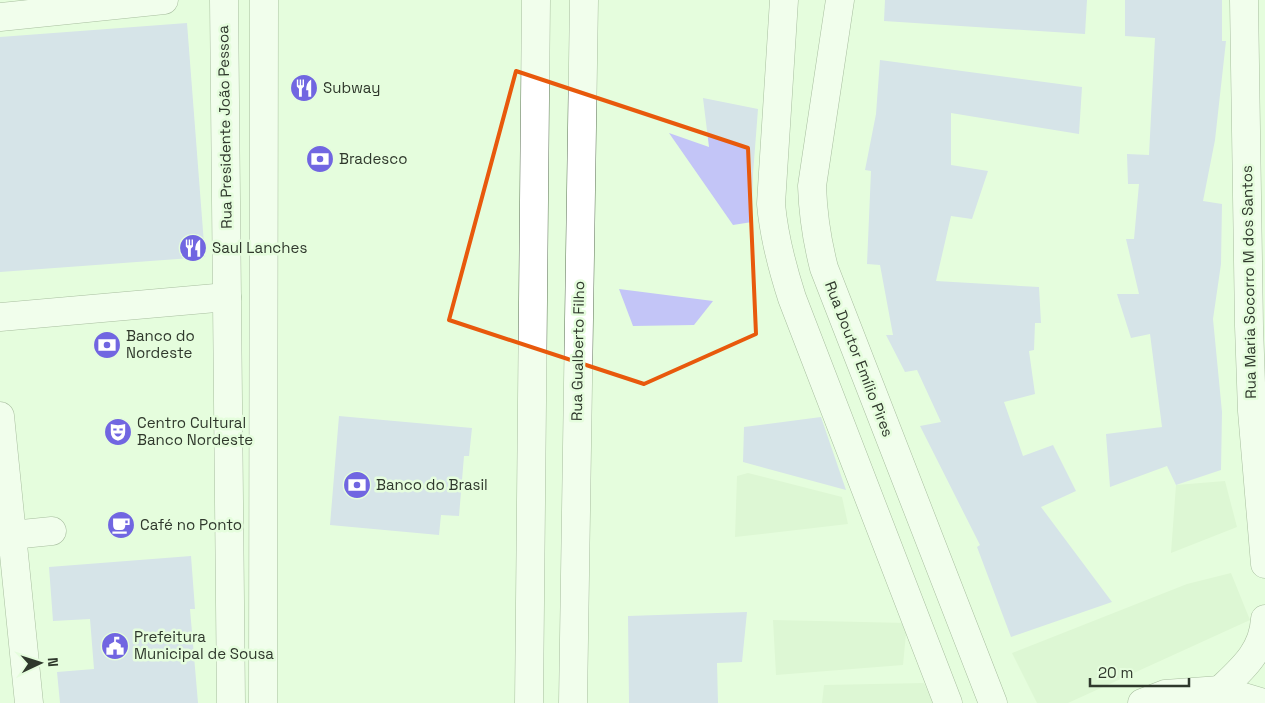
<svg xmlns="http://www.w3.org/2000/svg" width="1265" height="703" viewBox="0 0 1265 703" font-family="'Space Grotesk',sans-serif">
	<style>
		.built { fill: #d3efca }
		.building { fill: #c3c5f7 }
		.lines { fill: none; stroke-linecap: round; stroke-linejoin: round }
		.minor-casing { stroke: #5e7357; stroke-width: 29 }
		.minor { stroke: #fff; stroke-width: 28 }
		.marked { fill: none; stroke: #e8590c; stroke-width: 4; stroke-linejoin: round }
		.labels { text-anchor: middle; stroke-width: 5; stroke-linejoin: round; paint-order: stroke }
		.poi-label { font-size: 15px; fill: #2f382c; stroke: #e5fddd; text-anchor: start }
		.street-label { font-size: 15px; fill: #2f382c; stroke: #e5fddd }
	</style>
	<rect width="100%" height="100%" fill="#e5fddd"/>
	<g class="built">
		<polygon points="748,473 842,497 848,524 735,537 737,476"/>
		<polygon points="1225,481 1237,527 1171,553 1176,485"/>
		<polygon points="1231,573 1250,620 1068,703 1037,703 1012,653 1187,584"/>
		<polygon points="773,620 907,623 903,665 776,675"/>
		<polygon points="924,683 933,703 822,703 824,685"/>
	</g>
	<g class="building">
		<polygon points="885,0 1087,0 1085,34 884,21"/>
		<polygon points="1125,0 1222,0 1222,41 1226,41 1215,140 1203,201 1222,204 1221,264 1213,319 1222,412 1221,470 1176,485 1167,466 1110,487 1106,434 1162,427 1150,334 1131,338 1117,294 1139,294 1126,239 1134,239 1139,184 1128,184 1127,154 1149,155 1155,38 1125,36"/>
		<polygon points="187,23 205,257 0,272 0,37"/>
		<polygon points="880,60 1082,87 1079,134 951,113 951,165 988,171 972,219 951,216 936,281 1039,287 1041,323 1035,323 1034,350 1029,351 1035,394 1004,402 1023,456 1053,445 1076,491 1041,507 1112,602 1011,637 977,547 980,545 920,426 941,422 917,370 905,372 886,335 893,335 880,265 867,264 871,171 865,170 876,114"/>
		<polygon points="703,98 758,109 753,174 752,222 733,225 669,133 709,147"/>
		<polygon points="619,289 713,301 694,325 633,326"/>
		<polygon points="339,416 472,428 469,456 464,456 459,516 441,515 439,535 330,525"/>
		<polygon points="821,417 846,490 743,462 744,427"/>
		<polygon points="191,556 195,609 190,609 198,703 60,703 57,672 94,669 90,619 53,621 49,567"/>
		<polygon points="747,612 742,662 717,663 718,703 629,703 628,616"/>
	</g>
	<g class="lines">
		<g class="minor-casing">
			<g id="minor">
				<polyline points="224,0 231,703"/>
				<path d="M784,0l-13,204c3,33 11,63 21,94l156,405"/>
				<path d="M840,0l-28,186c1,29 5,55 12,82l169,435"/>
				<polyline points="1244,0 1249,326 1252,411 1265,564"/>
				<polyline points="0,17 164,0"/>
				<polyline points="0,317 227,297"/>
				<polyline points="0,416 29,703"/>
				<polyline points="12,535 52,531"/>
				<path d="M1220,690c22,-21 43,-38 45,-71"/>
				<polyline points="263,703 264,0"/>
				<polyline points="529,703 536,0"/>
				<polyline points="573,703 584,0"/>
				<polyline points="1142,703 1165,694 1220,690 1264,703"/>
			</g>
		</g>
		<use href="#minor" class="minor"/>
	</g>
	<path d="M0 0H1265V703H0ZM516,71l232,77 8,186 -112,50 -195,-64z" fill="#e5fddd" fill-opacity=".55" fill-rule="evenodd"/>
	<path class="marked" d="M516,71l232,77 8,186 -112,50 -195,-64z"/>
	<defs>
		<g id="restaurant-disc" transform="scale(1.4375)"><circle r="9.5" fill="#7166e1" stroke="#e5fddd"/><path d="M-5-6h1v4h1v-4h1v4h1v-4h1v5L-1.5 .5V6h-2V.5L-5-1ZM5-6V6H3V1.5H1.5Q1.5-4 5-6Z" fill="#fff"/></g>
		<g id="bank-disc" transform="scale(1.4375)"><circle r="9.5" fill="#7166e1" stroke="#e5fddd"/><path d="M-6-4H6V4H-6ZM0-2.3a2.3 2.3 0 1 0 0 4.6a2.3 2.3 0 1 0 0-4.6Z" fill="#fff"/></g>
		<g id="theatre-disc" transform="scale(1.4375)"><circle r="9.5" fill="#7166e1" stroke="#e5fddd"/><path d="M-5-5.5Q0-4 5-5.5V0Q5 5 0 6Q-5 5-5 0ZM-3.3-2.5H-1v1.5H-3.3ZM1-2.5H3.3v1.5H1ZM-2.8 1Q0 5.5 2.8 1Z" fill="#fff"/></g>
		<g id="cafe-disc" transform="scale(1.4375)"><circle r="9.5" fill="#7166e1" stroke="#e5fddd"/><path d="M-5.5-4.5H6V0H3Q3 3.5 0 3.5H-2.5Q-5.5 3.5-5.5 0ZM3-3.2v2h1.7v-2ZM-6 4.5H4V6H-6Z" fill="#fff"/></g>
		<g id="civic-disc" transform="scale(1.4375)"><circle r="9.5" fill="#7166e1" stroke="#e5fddd"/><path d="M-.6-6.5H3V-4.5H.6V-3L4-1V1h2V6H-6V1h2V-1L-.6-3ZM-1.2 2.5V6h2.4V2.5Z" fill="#fff"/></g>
	</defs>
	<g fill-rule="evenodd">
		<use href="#restaurant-disc" x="304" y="88"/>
		<use href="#bank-disc" x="320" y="159"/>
		<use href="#restaurant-disc" x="193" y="248"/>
		<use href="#bank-disc" x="107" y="345"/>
		<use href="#theatre-disc" x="118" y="432"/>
		<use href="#bank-disc" x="357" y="485"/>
		<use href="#cafe-disc" x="121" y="525"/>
		<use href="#civic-disc" x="115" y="646"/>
	</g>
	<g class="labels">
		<g class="poi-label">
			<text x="323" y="93">Subway</text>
			<text x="339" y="164">Bradesco</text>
			<text x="212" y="253">Saul Lanches</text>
			<text x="126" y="341">Banco do<tspan x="126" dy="17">Nordeste</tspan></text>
			<text x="137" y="428">Centro Cultural<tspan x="137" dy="17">Banco Nordeste</tspan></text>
			<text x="376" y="490">Banco do Brasil</text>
			<text x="140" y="530">Café no Ponto</text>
			<text x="134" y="642">Prefeitura<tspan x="134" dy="17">Municipal de Sousa</tspan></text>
		</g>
		<g class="street-label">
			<text transform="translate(225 127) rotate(-91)" y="5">Rua Presidente João Pessoa</text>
			<text transform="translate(1249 282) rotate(-91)" y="5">Rua Maria Socorro M dos Santos</text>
			<text transform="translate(578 351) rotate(-89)" y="5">Rua Gualberto Filho</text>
			<text transform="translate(859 359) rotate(69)" y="5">Rua Doutor Emílio Pires</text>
		</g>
	</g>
	<g transform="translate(40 663) rotate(86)" stroke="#e5fddd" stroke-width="4" paint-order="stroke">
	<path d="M0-4L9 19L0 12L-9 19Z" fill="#2f382c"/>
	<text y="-8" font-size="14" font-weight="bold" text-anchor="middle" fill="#2f382c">N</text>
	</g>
	<path d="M1090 678v8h99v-8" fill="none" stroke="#2f382c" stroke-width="2.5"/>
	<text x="1098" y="678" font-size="15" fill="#2f382c" stroke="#e5fddd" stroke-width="4" paint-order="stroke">20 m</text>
</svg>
